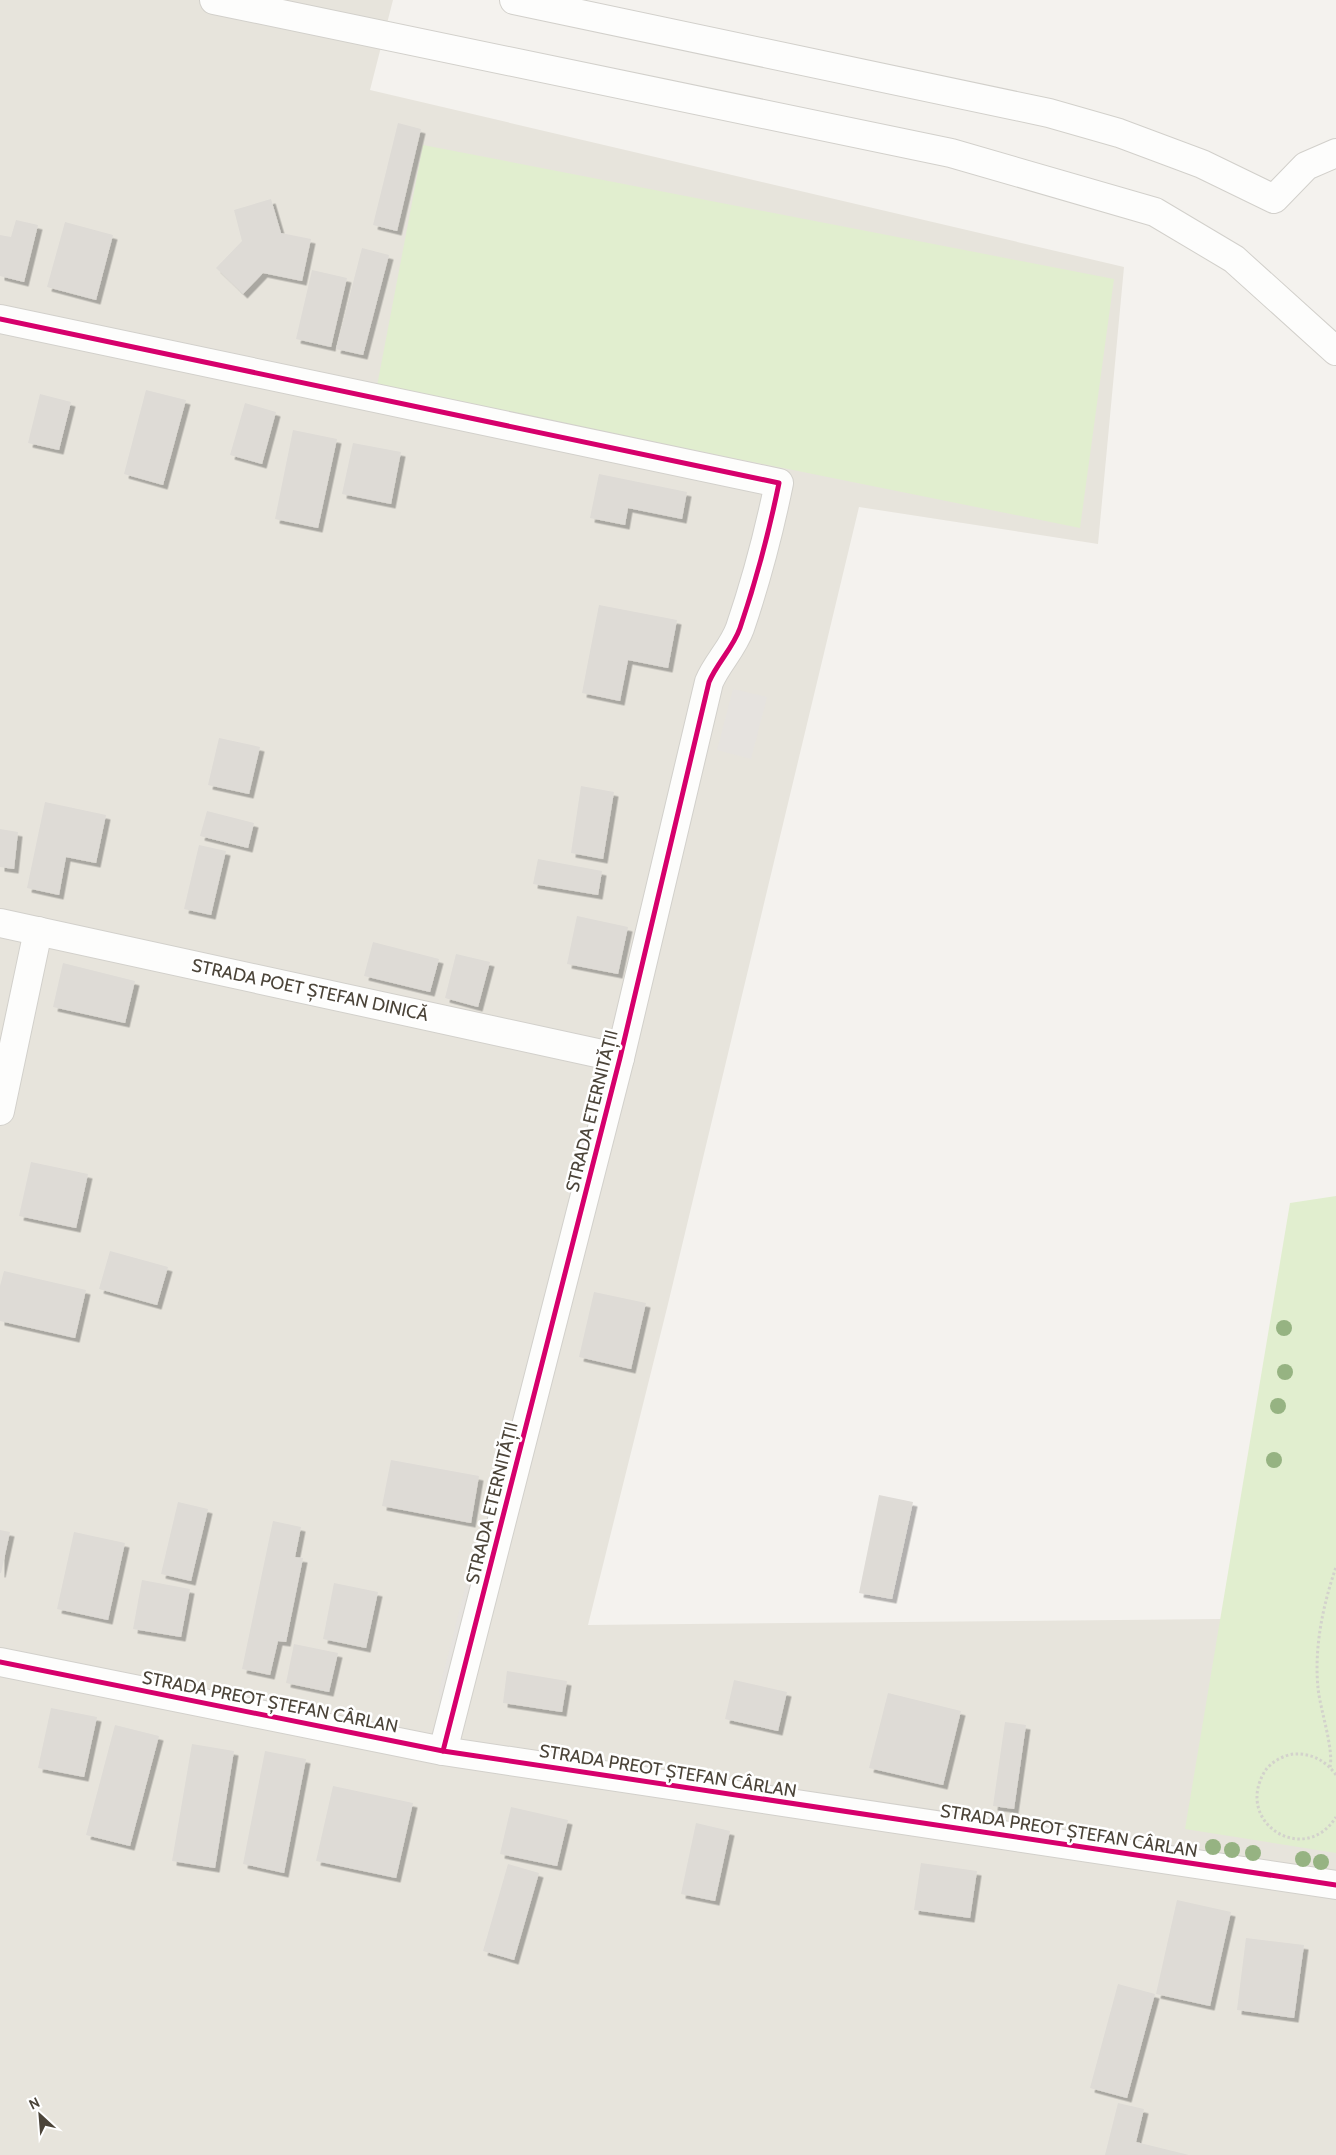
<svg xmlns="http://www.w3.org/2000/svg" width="1336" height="2155" viewBox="0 0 1336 2155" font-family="Cabin,sans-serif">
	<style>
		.residential { fill: #e7e4dc }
		.green { fill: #e1eecf }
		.parking { fill: #e6e3df }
		.building { fill: #dedbd6; filter: url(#shadow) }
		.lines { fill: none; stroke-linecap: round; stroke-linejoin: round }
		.minor-casing { stroke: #d2d0cb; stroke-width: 30 }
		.tertiary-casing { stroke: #d2d0cb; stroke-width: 30 }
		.path { stroke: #d3d2cc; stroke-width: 3; stroke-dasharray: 2.5 2.5; stroke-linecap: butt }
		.minor { stroke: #fdfdfc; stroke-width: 28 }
		.tertiary { stroke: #fdfdfc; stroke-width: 28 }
		.cycleway-casing { stroke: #fff; stroke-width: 8 }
		.cycleway { stroke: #d6006c; stroke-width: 5 }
		.tree { fill: #96b382 }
		.labels { text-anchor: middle; stroke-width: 5; stroke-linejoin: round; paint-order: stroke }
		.street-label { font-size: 18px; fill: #4b4439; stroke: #fff }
	</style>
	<defs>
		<filter id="shadow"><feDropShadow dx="4.5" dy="4.5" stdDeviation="0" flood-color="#0004"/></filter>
	</defs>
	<rect width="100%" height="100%" fill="#f4f2ee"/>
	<polygon class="residential" points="0,0 393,0 370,90 1124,267 1098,544 859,507 668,1304 588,1625 1336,1618 1336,2155 0,2155"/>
	<g class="green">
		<polygon points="423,145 1114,279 1080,528 377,386"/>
		<polygon points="1336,1196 1336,1853 1185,1829 1290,1203"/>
	</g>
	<g class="parking">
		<polygon points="733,689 767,697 751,759 717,750"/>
		<polygon points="478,1566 443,1713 439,1691 468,1577"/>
	</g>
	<g class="building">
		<polygon points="398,123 421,129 397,231 373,225"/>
		<polygon points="271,199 281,233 311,239 302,281 263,273 243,294 216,268 242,241 234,210"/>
		<polygon points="16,220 38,225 24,282 0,276 0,235 11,237"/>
		<polygon points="65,222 113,235 96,300 47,287"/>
		<polygon points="362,248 389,255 363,355 336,349"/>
		<polygon points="312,270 347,278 331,347 296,339"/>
		<polygon points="146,390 186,400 163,485 124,474"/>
		<polygon points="40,394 71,402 59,450 28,443"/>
		<polygon points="245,403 276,412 262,464 230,455"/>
		<polygon points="293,430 337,439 318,528 275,519"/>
		<polygon points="353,443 401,452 391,504 342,494"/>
		<polygon points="599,474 687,492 682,519 628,508 625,525 590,518"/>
		<polygon points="599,605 677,620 668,668 628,660 620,701 582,693"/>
		<polygon points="219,738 260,747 249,794 208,785"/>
		<polygon points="581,786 614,792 603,859 571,853"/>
		<polygon points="45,802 106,815 96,863 66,857 59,895 27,888"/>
		<polygon points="207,811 254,823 248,848 200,836"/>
		<polygon points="0,829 18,832 14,869 0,867"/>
		<polygon points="199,845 226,851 211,915 184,909"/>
		<polygon points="538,859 602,871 598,895 533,884"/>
		<polygon points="577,916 628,927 618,974 567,964"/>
		<polygon points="373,942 439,959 430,992 364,976"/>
		<polygon points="456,954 490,962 478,1007 445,998"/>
		<polygon points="63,963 135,981 125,1023 53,1007"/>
		<polygon points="31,1162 88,1174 76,1228 19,1216"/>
		<polygon points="110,1251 168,1267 157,1305 99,1289"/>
		<polygon points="4,1271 86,1290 75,1338 0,1321 0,1286"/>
		<polygon points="594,1292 646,1303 631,1369 579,1357"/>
		<polygon points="391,1460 479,1476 471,1523 382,1506"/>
		<polygon points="879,1495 913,1502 892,1599 859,1593"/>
		<polygon points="178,1502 208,1509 191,1581 161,1574"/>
		<polygon points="273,1521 301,1527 295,1557 303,1558 286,1642 278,1641 270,1675 242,1669"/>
		<polygon points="0,1530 10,1532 1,1573 0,1573"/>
		<polygon points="74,1532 125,1543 108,1620 57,1609"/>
		<polygon points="142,1580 190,1589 181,1637 133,1629"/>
		<polygon points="334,1583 378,1592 366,1648 323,1639"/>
		<polygon points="294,1644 338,1653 329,1692 286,1683"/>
		<polygon points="507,1671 567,1681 562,1712 503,1703"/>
		<polygon points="734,1680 787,1692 778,1731 725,1719"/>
		<polygon points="888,1693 961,1711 943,1785 869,1768"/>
		<polygon points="51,1708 97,1717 84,1777 38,1768"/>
		<polygon points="1005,1722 1026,1725 1014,1809 993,1806"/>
		<polygon points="115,1725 159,1736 130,1846 86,1835"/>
		<polygon points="192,1744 234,1751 215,1868 172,1861"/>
		<polygon points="265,1751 306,1759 284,1873 243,1864"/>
		<polygon points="333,1786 413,1803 396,1878 316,1861"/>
		<polygon points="511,1807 568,1820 557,1866 500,1854"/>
		<polygon points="696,1823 730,1831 715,1901 681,1894"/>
		<polygon points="921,1863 977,1871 970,1918 914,1910"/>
		<polygon points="508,1864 539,1873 514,1960 483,1951"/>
		<polygon points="1177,1900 1231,1912 1210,2006 1156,1994"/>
		<polygon points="1246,1938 1304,1945 1294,2018 1237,2010"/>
		<polygon points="1118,1984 1155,1994 1127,2098 1090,2088"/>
		<polygon points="1118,2103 1144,2109 1136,2142 1189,2155 1105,2155"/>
	</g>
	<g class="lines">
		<g class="minor-casing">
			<g id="minor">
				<polyline points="514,0 1049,113 1119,133 1202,164 1274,199 1306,166 1336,153"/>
				<path d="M0,319l779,164c-10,49 -23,98 -39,145 -7,20 -23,35 -31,54l-89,376 -177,693"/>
				<polyline points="0,923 620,1058"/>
				<polyline points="0,1111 38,931"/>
				<polyline points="0,1662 443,1751 1336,1885"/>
			</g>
		</g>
		<g class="tertiary-casing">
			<polyline id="tertiary" points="214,0 951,153 1155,212 1234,259 1336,351"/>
		</g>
		<g class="path">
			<path d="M1330,1767c4,-18 -10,-58 -12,-79 -4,-41 5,-83 18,-121"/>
			<path d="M1336,1775c-10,-14 -24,-22 -42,-21 -11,1 -24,9 -29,17 -32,52 40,96 71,46"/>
		</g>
		<use href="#minor" class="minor"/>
		<use href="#tertiary" class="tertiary"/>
		<g class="cycleway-casing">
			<g id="cycleway">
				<path d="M0,319l779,164c-10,49 -23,98 -39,145 -7,20 -23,35 -31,54l-89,376 -177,693"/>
				<polyline points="0,1662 443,1751 1336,1885"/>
			</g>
		</g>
		<use href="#cycleway" class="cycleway"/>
	</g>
	<g class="tree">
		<circle cx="1284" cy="1328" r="8"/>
		<circle cx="1285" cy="1372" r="8"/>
		<circle cx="1278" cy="1406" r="8"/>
		<circle cx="1274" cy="1460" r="8"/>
		<circle cx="1213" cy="1847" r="8"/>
		<circle cx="1232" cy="1850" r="8"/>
		<circle cx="1253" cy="1853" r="8"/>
		<circle cx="1303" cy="1859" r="8"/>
		<circle cx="1321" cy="1862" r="8"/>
	</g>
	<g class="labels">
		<g class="street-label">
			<text transform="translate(310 990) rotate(12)" y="6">STRADA POET ȘTEFAN DINICĂ</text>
			<text transform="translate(592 1111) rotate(-76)" y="6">STRADA ETERNITĂȚII</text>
			<text transform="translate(492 1503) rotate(-76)" y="6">STRADA ETERNITĂȚII</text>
			<text transform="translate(270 1702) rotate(11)" y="6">STRADA PREOT ȘTEFAN CÂRLAN</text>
			<text transform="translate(668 1771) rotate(9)" y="6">STRADA PREOT ȘTEFAN CÂRLAN</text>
			<text transform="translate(1069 1831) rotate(9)" y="6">STRADA PREOT ȘTEFAN CÂRLAN</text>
		</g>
	</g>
	<g transform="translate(40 2115) rotate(334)" stroke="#ffffff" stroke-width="4" paint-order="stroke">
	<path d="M0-4L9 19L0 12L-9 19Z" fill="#4b4439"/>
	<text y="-8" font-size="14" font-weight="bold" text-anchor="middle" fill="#4b4439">N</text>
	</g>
</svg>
